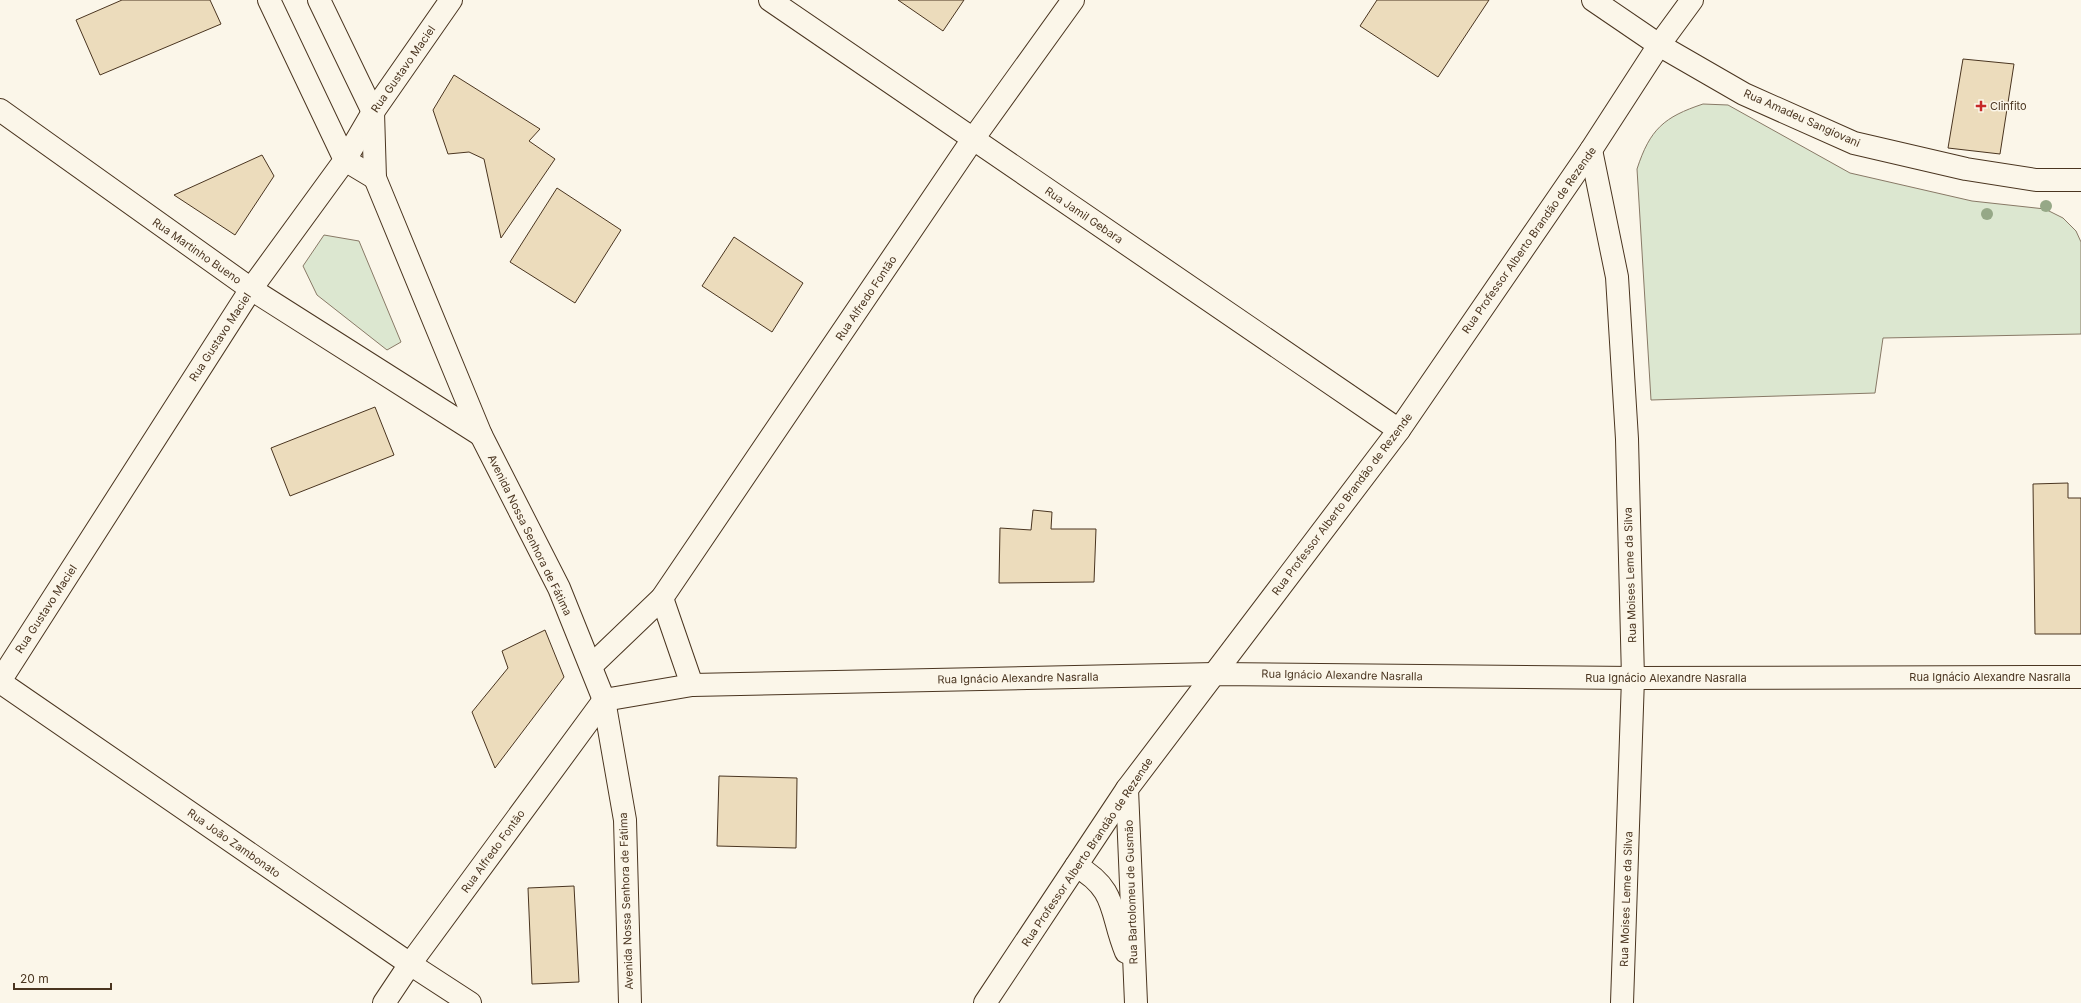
<svg xmlns="http://www.w3.org/2000/svg" width="2081" height="1003" viewBox="0 0 2081 1003" font-family="Inter,sans-serif">
	<style>
		.green { fill: #dce7d0; stroke: #887966 }
		.building { fill: #ecdcbc; stroke: #4a3520 }
		.lines { fill: none; stroke-linecap: round; stroke-linejoin: round }
		.minor-casing { stroke: #4a3520; stroke-width: 24 }
		.tertiary-casing { stroke: #4a3520; stroke-width: 24 }
		.minor { stroke: #fbf6e9; stroke-width: 22 }
		.tertiary { stroke: #fbf6e9; stroke-width: 22 }
		.tree { fill: #96a887 }
		.poi-dot { fill: #c62828; stroke: #fbf6e9; stroke-width: 1.5 }
		.labels { text-anchor: middle; stroke-width: 3; stroke-linejoin: round; paint-order: stroke }
		.street-label { font-size: 11px; fill: #4a3520; stroke: #fbf6e9 }
		.poi-label { font-size: 11px; fill: #4a3520; stroke: #fbf6e9; text-anchor: start }
	</style>
	<rect width="100%" height="100%" fill="#fbf6e9"/>
	<g class="green">
		<path d="M1703,104l25,1 122,68 122,28 73,8 18,9 13,13 5,11v92l-198,4 -8,55 -224,7 -14,-231c13,-40 27,-52 66,-65z"/>
		<polygon points="324,235 359,241 401,342 387,350 317,295 303,266"/>
	</g>
	<g class="building">
		<polygon points="122,0 210,0 221,24 100,75 76,20"/>
		<polygon points="898,0 964,0 943,31"/>
		<polygon points="1377,0 1489,0 1438,77 1360,26"/>
		<polygon points="1963,59 2014,64 2000,154 1948,148"/>
		<polygon points="454,75 540,129 529,141 555,159 501,238 484,159 469,152 448,154 433,110"/>
		<polygon points="262,155 274,176 235,235 174,195"/>
		<polygon points="557,188 621,230 575,303 510,262"/>
		<polygon points="734,237 803,283 772,332 702,286"/>
		<polygon points="375,407 394,455 290,496 271,448"/>
		<polygon points="2068,483 2068,498 2081,498 2081,634 2035,634 2033,484"/>
		<polygon points="1033,510 1052,512 1051,529 1096,529 1094,582 999,583 1000,528 1031,530"/>
		<polygon points="545,630 564,677 495,768 472,712 508,668 502,651"/>
		<polygon points="719,776 797,778 796,848 717,846"/>
		<polygon points="574,886 579,982 532,984 528,888"/>
	</g>
	<g class="lines">
		<g class="minor-casing">
			<g id="minor">
				<polyline points="770,0 1399,430"/>
				<polyline points="1593,0 1659,45 1744,94 1854,143 1966,169 2036,180 2081,180"/>
				<polyline points="0,110 251,289 481,435"/>
				<polyline points="1591,150 1617,277 1627,439 1633,678 1622,1003"/>
				<polyline points="662,598 692,685"/>
				<polyline points="591,666 662,598 973,139 1073,0"/>
				<polyline points="0,681 251,289 345,160 373,112 451,0"/>
				<polyline points="0,682 410,964 470,1003"/>
				<polyline points="1127,789 1136,1003"/>
				<path d="M1076,866c42,23 34,48 50,86"/>
				<polyline points="384,1003 410,964 604,700 692,685 1215,674 1633,678 2081,677"/>
				<polyline points="985,1003 1127,789 1399,430 1591,150 1659,45 1692,0"/>
			</g>
		</g>
		<g class="tertiary-casing">
			<g id="tertiary">
				<polyline points="269,0 345,160 375,178"/>
				<polyline points="319,0 373,112 375,178 481,435 559,588 604,700 625,820 630,1003"/>
			</g>
		</g>
		<use href="#minor" class="minor"/>
		<use href="#tertiary" class="tertiary"/>
	</g>
	<g class="tree">
		<circle cx="2046" cy="206" r="6"/>
		<circle cx="1987" cy="214" r="6"/>
	</g>
	<path class="poi-dot" d="M1979 100h4v4h4v4h-4v4h-4v-4h-4v-4h4z"/>
	<g class="labels">
		<g class="street-label">
			<text transform="translate(403 69) rotate(-55)" y="4">Rua Gustavo Maciel</text>
			<text transform="translate(1802 118) rotate(24)" y="4">Rua Amadeu Sangiovani</text>
			<text transform="translate(1084 215) rotate(34)" y="4">Rua Jamil Gebara</text>
			<text transform="translate(1529 240) rotate(-55)" y="4">Rua Professor Alberto Brandão de Rezende</text>
			<text transform="translate(197 251) rotate(35)" y="4">Rua Martinho Bueno</text>
			<text transform="translate(866 298) rotate(-56)" y="4">Rua Alfredo Fontão</text>
			<text transform="translate(220 337) rotate(-57)" y="4">Rua Gustavo Maciel</text>
			<text transform="translate(1342 504) rotate(-53)" y="4">Rua Professor Alberto Brandão de Rezende</text>
			<text transform="translate(530 535) rotate(64)" y="4">Avenida Nossa Senhora de Fátima</text>
			<text transform="translate(1630 575) rotate(-92)" y="4">Rua Moises Leme da Silva</text>
			<text transform="translate(46 609) rotate(-57)" y="4">Rua Gustavo Maciel</text>
			<text transform="translate(1342 675) rotate(1)" y="4">Rua Ignácio Alexandre Nasralla</text>
			<text x="1990" y="681">Rua Ignácio Alexandre Nasralla</text>
			<text transform="translate(1018 678) rotate(-1)" y="4">Rua Ignácio Alexandre Nasralla</text>
			<text x="1666" y="682">Rua Ignácio Alexandre Nasralla</text>
			<text transform="translate(234 843) rotate(35)" y="4">Rua João Zambonato</text>
			<text transform="translate(493 851) rotate(-54)" y="4">Rua Alfredo Fontão</text>
			<text transform="translate(1087 852) rotate(-56)" y="4">Rua Professor Alberto Brandão de Rezende</text>
			<text transform="translate(1131 892) rotate(-92)" y="4">Rua Bartolomeu de Gusmão</text>
			<text transform="translate(1626 899) rotate(-88)" y="4">Rua Moises Leme da Silva</text>
			<text transform="translate(626 901) rotate(-92)" y="4">Avenida Nossa Senhora de Fátima</text>
		</g>
		<g class="poi-label">
			<text x="1990" y="110">Clinfito</text>
		</g>
	</g>
	<path d="M14 983v6h97v-6" fill="none" stroke="#4a3520" stroke-width="2"/>
	<text x="20" y="983" font-size="12" fill="#4a3520" stroke="#fbf6e9" stroke-width="3" paint-order="stroke">20 m</text>
</svg>
